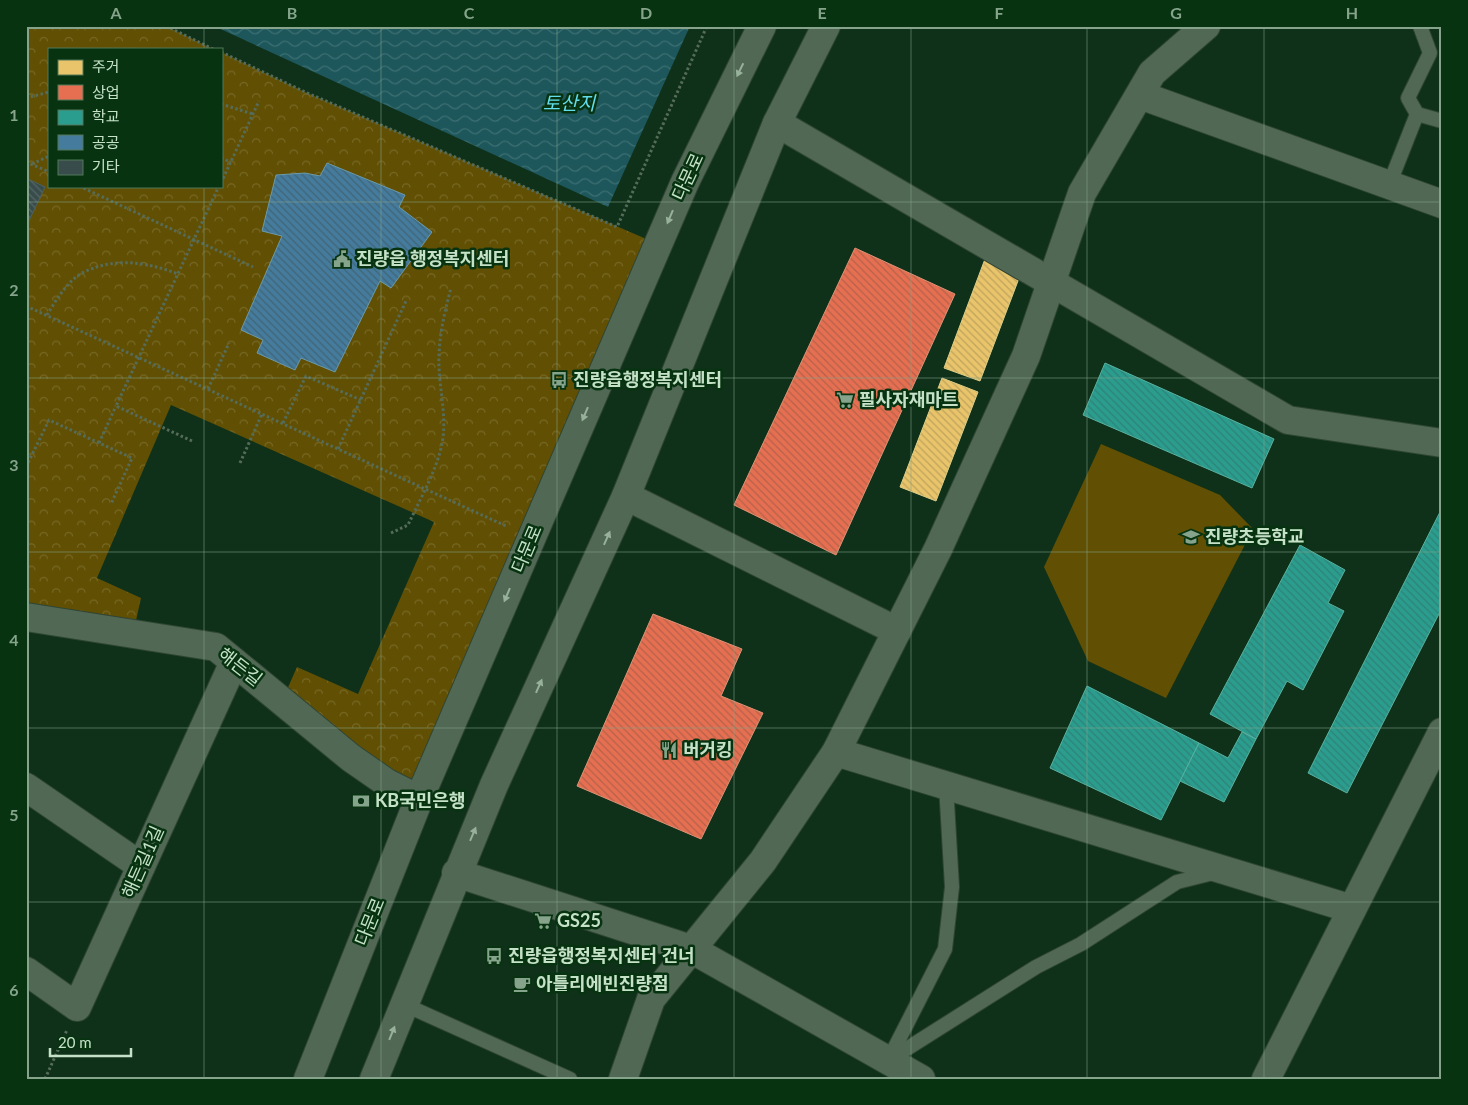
<svg xmlns="http://www.w3.org/2000/svg" width="1468" height="1105" viewBox="0 0 1468 1105" font-family="Lato,'Noto Sans KR',sans-serif">
	<style>
		.forest { fill: url(#forest-crowns) }
		.pitch { fill: #614f03 }
		.water { fill: url(#water-waves) }
		.homes { fill: url(#homes-back-hatch); stroke: #decd86 }
		.shops { fill: url(#shops-back-hatch); stroke: #dd9275 }
		.schools { fill: url(#schools-back-hatch); stroke: #58b2a0 }
		.public { fill: url(#public-back-hatch); stroke: #6b9aaa }
		.building { fill: url(#building-back-hatch); stroke: #4d6061 }
		.lines { fill: none; stroke-linecap: round; stroke-linejoin: round }
		.lane-casing { stroke: #2f4634; stroke-width: 16 }
		.street-casing { stroke: #2f4634; stroke-width: 30 }
		.secondary-casing { stroke: #2f4634; stroke-width: 30 }
		.path { stroke: #566c5a; stroke-width: 3; stroke-dasharray: 2.5 2.5; stroke-linecap: butt }
		.lane { stroke: #516855; stroke-width: 14 }
		.street { stroke: #516855; stroke-width: 28 }
		.secondary { stroke: #516855; stroke-width: 28 }
		.oneway { fill: #97b19a }
		.grid { fill: none; stroke: #85a48b; stroke-width: 1; stroke-opacity: 0.55 }
		.labels { text-anchor: middle; stroke-width: 5; stroke-linejoin: round; paint-order: stroke }
		.street-label { font-size: 18px; fill: #c5e2c8; stroke: #073311 }
		.poi-label { font-size: 18px; font-weight: bold; fill: #c5e2c8; stroke: #073311; text-anchor: start }
		.water-label { font-size: 19px; font-style: italic; fill: #61dded; stroke: #073311 }
		.neatline { fill: none; stroke: #85a48b; stroke-width: 2 }
		.grid-label { font-size: 16px; text-anchor: middle; font-weight: bold; fill: #85a48b }
	</style>
	<defs>
		<pattern id="forest-crowns" width="20" height="18" patternUnits="userSpaceOnUse" patternTransform="scale(1.25)"><rect width="20" height="18" fill="#614f03"/><path d="M2 6a3 3 0 1 1 6 0M12 15a3 3 0 1 1 6 0" fill="none" stroke="#766826"/></pattern>
		<pattern id="water-waves" width="16" height="10" patternUnits="userSpaceOnUse" patternTransform="scale(1.25)"><rect width="16" height="10" fill="#1d575c"/><path d="M0 5q4-4 8 0t8 0" fill="none" stroke="#3c6f72"/></pattern>
		<pattern id="homes-back-hatch" width="6" height="6" patternUnits="userSpaceOnUse" patternTransform="scale(1.25)"><rect width="6" height="6" fill="#e9c46a"/><path d="M-1 5l2 2M0 0l6 6M5-1l2 2" fill="none" stroke="#bea45e"/></pattern>
		<pattern id="shops-back-hatch" width="6" height="6" patternUnits="userSpaceOnUse" patternTransform="scale(1.25)"><rect width="6" height="6" fill="#e76f51"/><path d="M-1 5l2 2M0 0l6 6M5-1l2 2" fill="none" stroke="#b3624b"/></pattern>
		<pattern id="schools-back-hatch" width="6" height="6" patternUnits="userSpaceOnUse" patternTransform="scale(1.25)"><rect width="6" height="6" fill="#2a9d8f"/><path d="M-1 5l2 2M0 0l6 6M5-1l2 2" fill="none" stroke="#2f8276"/></pattern>
		<pattern id="public-back-hatch" width="6" height="6" patternUnits="userSpaceOnUse" patternTransform="scale(1.25)"><rect width="6" height="6" fill="#457b9d"/><path d="M-1 5l2 2M0 0l6 6M5-1l2 2" fill="none" stroke="#416576"/></pattern>
		<pattern id="building-back-hatch" width="6" height="6" patternUnits="userSpaceOnUse" patternTransform="scale(1.25)"><rect width="6" height="6" fill="#394c4c"/><path d="M-1 5l2 2M0 0l6 6M5-1l2 2" fill="none" stroke="#546664"/></pattern>
	</defs>
	<rect width="100%" height="100%" fill="#0f3119"/>
	<polygon class="forest" points="26,26 166,26 213,49 49,49 49,186 221,186 221,52 305,92 658,244 419,799 282,701 297,667 358,694 434,522 171,405 97,578 141,598 133,634 26,617"/>
	<polygon class="pitch" points="1101,444 1220,495 1253,529 1166,698 1088,661 1044,567"/>
	<polygon class="water" points="214,26 690,26 608,207"/>
	<g class="homes">
		<polygon points="985,259 1021,273 980,381 944,368"/>
		<polygon points="942,378 978,392 936,501 900,487"/>
	</g>
	<g class="shops">
		<polygon points="855,248 955,294 836,555 734,505"/>
		<polygon points="653,614 742,649 721,696 763,713 701,839 577,786"/>
	</g>
	<g class="schools">
		<polygon points="1105,363 1274,439 1252,488 1083,415"/>
		<polygon points="1442,508 1442,608 1347,793 1308,773"/>
		<polygon points="1300,545 1345,570 1328,603 1344,611 1303,690 1287,681 1256,739 1210,714"/>
		<polygon points="1087,686 1199,743 1161,820 1050,768"/>
		<polygon points="1242,732 1256,739 1224,802 1180,781 1199,743 1228,758"/>
	</g>
	<polygon class="public" points="327,163 405,195 399,207 432,232 391,288 380,281 335,372 301,358 295,370 257,353 263,340 241,330 282,236 262,231 276,175 305,173 320,176"/>
	<polygon class="building" points="26,178 45,187 26,227"/>
	<g class="lines">
		<g class="lane-casing">
			<g id="lane">
				<polyline points="1417,114 1442,121"/>
				<polyline points="1389,185 1417,114 1408,98 1430,53 1420,26"/>
				<polyline points="403,1004 570,1079"/>
				<polyline points="889,1059 945,949 952,887 946,785"/>
				<polyline points="889,1060 1036,967 1081,944 1177,882 1217,872"/>
			</g>
		</g>
		<g class="street-casing">
			<g id="street">
				<polyline points="1140,95 1442,204"/>
				<polyline points="777,123 1288,420 1442,443"/>
				<polyline points="626,496 897,631"/>
				<polyline points="26,617 216,647 351,758 387,783 419,799"/>
				<polyline points="836,752 1352,909"/>
				<polyline points="26,787 141,866"/>
				<polyline points="456,873 691,949 921,1079"/>
				<polyline points="26,971 77,1007 234,662"/>
				<polyline points="623,1079 651,999 763,861 836,752 938,549 1026,356 1082,193 1152,73 1206,26"/>
				<polyline points="1266,1079 1442,732"/>
			</g>
		</g>
		<g class="secondary-casing">
			<g id="secondary">
				<polyline points="308,1079 419,799 685,182 762,26"/>
				<polyline points="374,1079 494,785 626,496 777,123 826,26"/>
			</g>
		</g>
		<g class="path">
			<polyline points="166,26 213,49"/>
			<polyline points="221,52 305,92 617,227 707,26"/>
			<polyline points="26,98 49,92"/>
			<polyline points="221,104 253,114"/>
			<polyline points="221,158 231,162"/>
			<polyline points="26,162 49,172"/>
			<polyline points="32,164 49,156"/>
			<polyline points="221,183 259,101"/>
			<polyline points="79,186 253,267"/>
			<polyline points="26,306 506,526"/>
			<path d="M47,315c9,-15 21,-35 37,-43 32,-15 63,-10 94,2"/>
			<polyline points="208,389 229,343"/>
			<polyline points="283,423 306,376 361,400"/>
			<polyline points="192,441 116,406 219,186"/>
			<polyline points="99,443 116,406"/>
			<polyline points="338,449 406,301"/>
			<polyline points="240,463 262,414"/>
			<polyline points="26,467 49,420 132,458 111,504"/>
			<path d="M391,533l17,-8c12,-26 28,-53 34,-81 5,-25 -2,-52 -3,-77 -1,-27 5,-53 12,-79"/>
			<polyline points="45,1079 67,1030"/>
		</g>
		<use href="#lane" class="lane"/>
		<use href="#street" class="street"/>
		<use href="#secondary" class="secondary"/>
	</g>
	<defs><path id="oneway-solid" d="M-6-.8H1V-3.2L6.5 0L1 3.2V.8H-6Z" transform="scale(1.25)"/></defs>
	<g class="oneway">
		<use href="#oneway-solid" transform="translate(740 70) rotate(116)"/>
		<use href="#oneway-solid" transform="translate(670 217) rotate(113)"/>
		<use href="#oneway-solid" transform="translate(585 414) rotate(113)"/>
		<use href="#oneway-solid" transform="translate(607 538) rotate(-66)"/>
		<use href="#oneway-solid" transform="translate(507 595) rotate(113)"/>
		<use href="#oneway-solid" transform="translate(539 686) rotate(-66)"/>
		<use href="#oneway-solid" transform="translate(473 834) rotate(-67)"/>
		<use href="#oneway-solid" transform="translate(392 1033) rotate(-68)"/>
	</g>
	<path class="grid" d="M204,26v23M381,26v1053M557,26v1053M734,26v1053M911,26v1053M1087,26v1053M1264,26v1053M204,186v893M26,202h1416M26,378h1416M26,552h1416M26,728h1416M26,902h1416"/>
	<defs>
		<g id="civic-bare" transform="scale(1.35)"><path d="M-.6-6.5H3V-4.5H.6V-3L4-1V1h2V6H-6V1h2V-1L-.6-3ZM-1.2 2.5V6h2.4V2.5Z" fill="#85a48b" stroke="#073311" stroke-width="2.5" paint-order="stroke"/></g>
		<g id="bus-bare" transform="scale(1.35)"><path d="M-5-6H5V4H4V6H2V4H-2V6H-4V4H-5ZM-3.5-4V0h7V-4ZM-3.5 1.2v1.5H-2V1.2ZM2 1.2v1.5H3.5V1.2Z" fill="#85a48b" stroke="#073311" stroke-width="2.5" paint-order="stroke"/></g>
		<g id="supermarket-bare" transform="scale(1.35)"><path d="M-6-5.5h2.5l.6 2H6L4.5 2H-2.5L-4.4-4H-6ZM-1.5 3.2a1.3 1.3 0 1 0 .1 0ZM3 3.2a1.3 1.3 0 1 0 .1 0Z" fill="#85a48b" stroke="#073311" stroke-width="2.5" paint-order="stroke"/></g>
		<g id="school-bare" transform="scale(1.35)"><path d="M0-5L7-2L0 1L-7-2ZM-4 1L0 2.5L4 1V4Q0 6-4 4Z" fill="#85a48b" stroke="#073311" stroke-width="2.5" paint-order="stroke"/></g>
		<g id="restaurant-bare" transform="scale(1.35)"><path d="M-5-6h1v4h1v-4h1v4h1v-4h1v5L-1.5 .5V6h-2V.5L-5-1ZM5-6V6H3V1.5H1.5Q1.5-4 5-6Z" fill="#85a48b" stroke="#073311" stroke-width="2.5" paint-order="stroke"/></g>
		<g id="bank-bare" transform="scale(1.35)"><path d="M-6-4H6V4H-6ZM0-2.3a2.3 2.3 0 1 0 0 4.6a2.3 2.3 0 1 0 0-4.6Z" fill="#85a48b" stroke="#073311" stroke-width="2.5" paint-order="stroke"/></g>
		<g id="cafe-bare" transform="scale(1.35)"><path d="M-5.5-4.5H6V0H3Q3 3.5 0 3.5H-2.5Q-5.5 3.5-5.5 0ZM3-3.2v2h1.7v-2ZM-6 4.5H4V6H-6Z" fill="#85a48b" stroke="#073311" stroke-width="2.5" paint-order="stroke"/></g>
	</defs>
	<g fill-rule="evenodd">
		<use href="#civic-bare" x="342" y="259"/>
		<use href="#bus-bare" x="559" y="380"/>
		<use href="#supermarket-bare" x="845" y="400"/>
		<use href="#school-bare" x="1191" y="537"/>
		<use href="#restaurant-bare" x="669" y="750"/>
		<use href="#bank-bare" x="361" y="801"/>
		<use href="#supermarket-bare" x="543" y="921"/>
		<use href="#bus-bare" x="494" y="956"/>
		<use href="#cafe-bare" x="522" y="984"/>
	</g>
	<g class="labels">
		<g class="street-label">
			<text transform="translate(688 177) rotate(-65)" y="6">다문로</text>
			<text transform="translate(527 549) rotate(-67)" y="6">다문로</text>
			<text transform="translate(240 667) rotate(38)" y="6">해든길</text>
			<text transform="translate(143 862) rotate(-66)" y="6">해든길1길</text>
			<text transform="translate(370 922) rotate(-68)" y="6">다문로</text>
		</g>
		<g class="poi-label">
			<text x="356" y="265">진량읍 행정복지센터</text>
			<text x="573" y="386">진량읍행정복지센터</text>
			<text x="859" y="406">필사자재마트</text>
			<text x="1205" y="543">진량초등학교</text>
			<text x="683" y="756">버거킹</text>
			<text x="375" y="807">KB국민은행</text>
			<text x="557" y="927">GS25</text>
			<text x="508" y="962">진량읍행정복지센터 건너</text>
			<text x="536" y="990">아틀리에빈진량점</text>
		</g>
		<g class="water-label">
			<text x="569" y="110">토산지</text>
		</g>
	</g>
	<rect width="1468" height="1105" fill="none" stroke="#073311" stroke-width="55"/>
	<rect x="48" y="48" width="175" height="140" fill="#073311" stroke="#53795a"/>
	<rect x="58" y="60" width="25" height="15" fill="#e9c46a" stroke="#53795a"/>
	<text x="92" y="72" font-size="15" fill="#c5e2c8">주거</text>
	<rect x="58" y="85" width="25" height="15" fill="#e76f51" stroke="#53795a"/>
	<text x="92" y="98" font-size="15" fill="#c5e2c8">상업</text>
	<rect x="58" y="110" width="25" height="15" fill="#2a9d8f" stroke="#53795a"/>
	<text x="92" y="122" font-size="15" fill="#c5e2c8">학교</text>
	<rect x="58" y="135" width="25" height="15" fill="#457b9d" stroke="#53795a"/>
	<text x="92" y="148" font-size="15" fill="#c5e2c8">공공</text>
	<rect x="58" y="160" width="25" height="15" fill="#394c4c" stroke="#53795a"/>
	<text x="92" y="172" font-size="15" fill="#c5e2c8">기타</text>
	<path d="M50 1048v8h81v-8" fill="none" stroke="#c5e2c8" stroke-width="2.5"/>
	<text x="58" y="1048" font-size="15" fill="#c5e2c8" stroke="#073311" stroke-width="4" paint-order="stroke">20 m</text>
	<rect x="28" y="28" width="1412" height="1050" class="neatline"/>
	<g class="grid-label">
		<text x="116" y="19">A</text>
		<text x="292" y="19">B</text>
		<text x="469" y="19">C</text>
		<text x="646" y="19">D</text>
		<text x="822" y="19">E</text>
		<text x="999" y="19">F</text>
		<text x="1176" y="19">G</text>
		<text x="1352" y="19">H</text>
		<text x="14" y="121">1</text>
		<text x="14" y="296">2</text>
		<text x="14" y="471">3</text>
		<text x="14" y="646">4</text>
		<text x="14" y="821">5</text>
		<text x="14" y="996">6</text>
	</g>
</svg>
